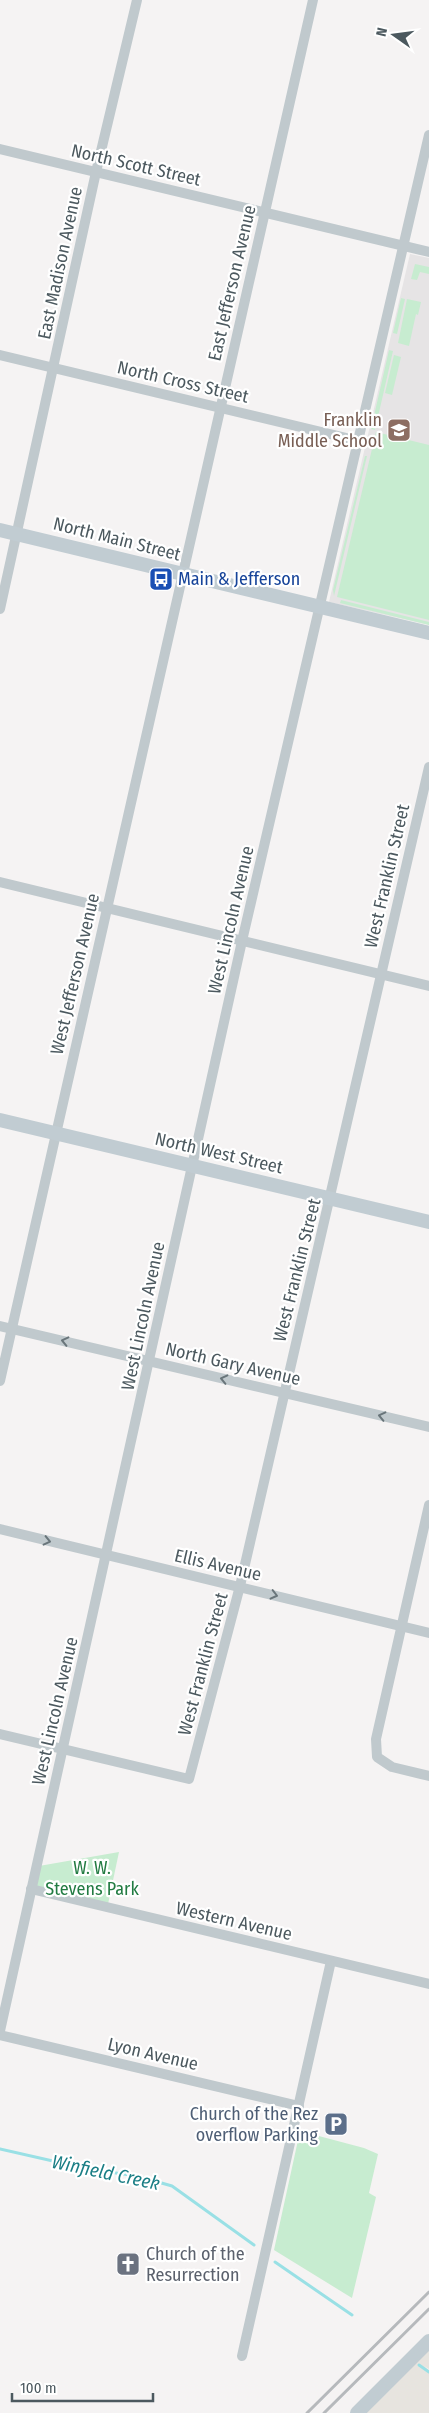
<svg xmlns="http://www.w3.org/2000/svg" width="429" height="2413" viewBox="0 0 429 2413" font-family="'Fira Sans Condensed',sans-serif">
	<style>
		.commercial { fill: #e7e4df }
		.education { fill: #e6e4e5 }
		.green { fill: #c7ecd0 }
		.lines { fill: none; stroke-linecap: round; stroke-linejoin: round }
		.stream { stroke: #99e0e5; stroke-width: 3 }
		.street { stroke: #c0c9cd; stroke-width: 10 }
		.secondary { stroke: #c1ccd2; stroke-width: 14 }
		.rail { stroke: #b6b9bc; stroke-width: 3 }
		.oneway { stroke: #69757a }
		.labels { text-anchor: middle; stroke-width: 4.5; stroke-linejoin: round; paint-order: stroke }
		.street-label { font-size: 18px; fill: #4c595f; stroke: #fff }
		.education-label { font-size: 18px; fill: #785e54; stroke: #fff; text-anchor: end }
		.transit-label { font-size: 18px; fill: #164399; stroke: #fff; text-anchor: start }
		.park-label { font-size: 18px; fill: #227b42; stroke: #fff }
		.service-label { font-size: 18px; fill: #4e5e75; stroke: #fff; text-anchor: end }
		.worship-label { font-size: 18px; fill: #5b616d; stroke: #fff; text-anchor: start }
		.water-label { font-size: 19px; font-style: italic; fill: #1a7e85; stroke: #fff }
	</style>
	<rect width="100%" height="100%" fill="#f5f3f3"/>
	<polygon class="commercial" points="429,2349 429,2369 424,2366 429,2370 429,2413 364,2413"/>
	<polygon class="education" points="410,254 429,258 429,625 329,602"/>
	<g class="green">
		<polygon points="415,264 429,267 429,274 420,272 417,280 411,279"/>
		<polygon points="401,298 405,299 397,334 393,333"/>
		<polygon points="407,299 421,302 418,315 416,314 409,346 398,343"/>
		<polygon points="389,350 393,351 375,430 371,429"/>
		<polygon points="394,355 401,357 392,395 385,393"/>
		<polygon points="376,432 429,445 429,620 337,597"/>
		<polygon points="365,456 367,456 334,596 333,590"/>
		<polygon points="341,600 429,622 429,625 340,603"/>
		<polygon points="119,1852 108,1904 35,1886 39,1866"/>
		<polygon points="300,2131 364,2148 378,2154 369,2193 376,2197 352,2298 274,2250"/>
	</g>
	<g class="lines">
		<g class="stream">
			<polyline points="0,2149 88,2169 137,2176 172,2186 254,2245"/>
			<polyline points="275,2262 352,2315"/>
			<polyline points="419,2365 429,2372"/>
		</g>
		<g class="street">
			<polyline points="0,149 429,252"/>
			<polyline points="0,355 359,441"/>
			<polyline points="0,609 96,172 137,0"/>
			<polyline points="0,882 429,986"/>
			<polyline points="0,1326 429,1427"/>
			<polyline points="0,1381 313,0"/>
			<polyline points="429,1505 376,1739 377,1757 392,1767 429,1776"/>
			<polyline points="0,1529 429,1633"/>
			<polyline points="0,1734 189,1779 240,1586 429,767"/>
			<polyline points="31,1889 429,1984"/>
			<polyline points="0,2031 242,941 429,135"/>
			<polyline points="0,2035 299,2106"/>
			<polyline points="242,2356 331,1961"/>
		</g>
		<g class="secondary">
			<polyline points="0,530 429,633"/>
			<polyline points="0,1120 429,1222"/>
			<polyline points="357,2413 429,2341"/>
		</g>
		<g class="rail">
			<polyline points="307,2413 429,2292"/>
			<polyline points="324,2413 429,2309"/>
		</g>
	</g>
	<defs><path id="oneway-chevron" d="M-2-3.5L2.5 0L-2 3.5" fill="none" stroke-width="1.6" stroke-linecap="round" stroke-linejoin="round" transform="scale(1.25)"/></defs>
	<g class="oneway">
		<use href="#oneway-chevron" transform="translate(65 1341) rotate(-167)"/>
		<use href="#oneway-chevron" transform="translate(224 1379) rotate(-167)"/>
		<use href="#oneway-chevron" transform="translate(382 1416) rotate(-167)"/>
		<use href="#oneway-chevron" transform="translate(47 1541) rotate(13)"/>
		<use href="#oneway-chevron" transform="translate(274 1595) rotate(14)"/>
	</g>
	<defs>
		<g id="school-square" transform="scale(1.25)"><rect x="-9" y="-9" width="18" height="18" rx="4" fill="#8d6e63" stroke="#fff"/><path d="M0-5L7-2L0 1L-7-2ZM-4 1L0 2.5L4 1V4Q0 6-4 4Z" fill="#fff"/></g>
		<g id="bus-square" transform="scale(1.25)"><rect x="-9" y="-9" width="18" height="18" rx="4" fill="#1a4fb4" stroke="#fff"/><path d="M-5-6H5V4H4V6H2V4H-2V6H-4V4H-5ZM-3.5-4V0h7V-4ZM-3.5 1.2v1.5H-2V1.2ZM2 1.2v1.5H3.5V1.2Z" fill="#fff"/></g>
		<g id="parking-square" transform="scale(1.25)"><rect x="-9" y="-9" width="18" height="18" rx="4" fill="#5c6f8a" stroke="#fff"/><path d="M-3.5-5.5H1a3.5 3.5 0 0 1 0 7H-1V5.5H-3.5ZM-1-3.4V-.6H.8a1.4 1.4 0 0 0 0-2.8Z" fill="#fff"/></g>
		<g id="church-square" transform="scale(1.25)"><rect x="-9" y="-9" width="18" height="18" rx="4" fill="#6b7280" stroke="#fff"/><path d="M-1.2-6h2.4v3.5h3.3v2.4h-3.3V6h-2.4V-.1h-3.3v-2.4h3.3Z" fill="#fff"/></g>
	</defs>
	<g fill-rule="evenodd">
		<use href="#school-square" x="399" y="430"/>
		<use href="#bus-square" x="161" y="579"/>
		<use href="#parking-square" x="336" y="2124"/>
		<use href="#church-square" x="128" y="2264"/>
	</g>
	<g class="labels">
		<g class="street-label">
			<text transform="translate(136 165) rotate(13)" y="6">North Scott Street</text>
			<text transform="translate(60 263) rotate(-78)" y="6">East Madison Avenue</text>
			<text transform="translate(232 283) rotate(-77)" y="6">East Jefferson Avenue</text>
			<text transform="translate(183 382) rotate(13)" y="6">North Cross Street</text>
			<text transform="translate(117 539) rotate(14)" y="6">North Main Street</text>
			<text transform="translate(387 876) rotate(-77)" y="6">West Franklin Street</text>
			<text transform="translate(231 920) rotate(-77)" y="6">West Lincoln Avenue</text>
			<text transform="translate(75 974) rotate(-77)" y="6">West Jefferson Avenue</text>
			<text transform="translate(219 1153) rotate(13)" y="6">North West Street</text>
			<text transform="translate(297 1270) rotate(-76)" y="6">West Franklin Street</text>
			<text transform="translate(143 1316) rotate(-78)" y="6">West Lincoln Avenue</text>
			<text transform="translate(233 1364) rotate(13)" y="6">North Gary Avenue</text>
			<text transform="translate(218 1565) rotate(13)" y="6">Ellis Avenue</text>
			<text transform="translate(203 1664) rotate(-75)" y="6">West Franklin Street</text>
			<text transform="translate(55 1711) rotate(-77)" y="6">West Lincoln Avenue</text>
			<text transform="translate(234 1921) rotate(13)" y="6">Western Avenue</text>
			<text transform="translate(153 2054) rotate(13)" y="6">Lyon Avenue</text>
		</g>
		<g class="education-label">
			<text x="382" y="426">Franklin<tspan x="382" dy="21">Middle School</tspan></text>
		</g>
		<g class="transit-label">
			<text x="178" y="585">Main &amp; Jefferson</text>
		</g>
		<g class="park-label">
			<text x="92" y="1874">W. W.<tspan x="92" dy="21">Stevens Park</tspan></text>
		</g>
		<g class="service-label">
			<text x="318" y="2120">Church of the Rez<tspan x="318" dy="21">overflow Parking</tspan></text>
		</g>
		<g class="worship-label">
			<text x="146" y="2260">Church of the<tspan x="146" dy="21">Resurrection</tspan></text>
		</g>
		<g class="water-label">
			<text transform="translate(106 2172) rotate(12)" y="7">Winfield Creek</text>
		</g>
	</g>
	<g transform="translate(394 35) rotate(284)" stroke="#ffffff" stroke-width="4" paint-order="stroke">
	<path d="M0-4L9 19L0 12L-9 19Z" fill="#4c595f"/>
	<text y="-8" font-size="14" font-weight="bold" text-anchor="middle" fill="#4c595f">N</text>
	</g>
	<path d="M12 2393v8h141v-8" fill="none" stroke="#4c595f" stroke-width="2.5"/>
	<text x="20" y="2393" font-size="15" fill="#4c595f" stroke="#ffffff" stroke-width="4" paint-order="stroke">100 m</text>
</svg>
